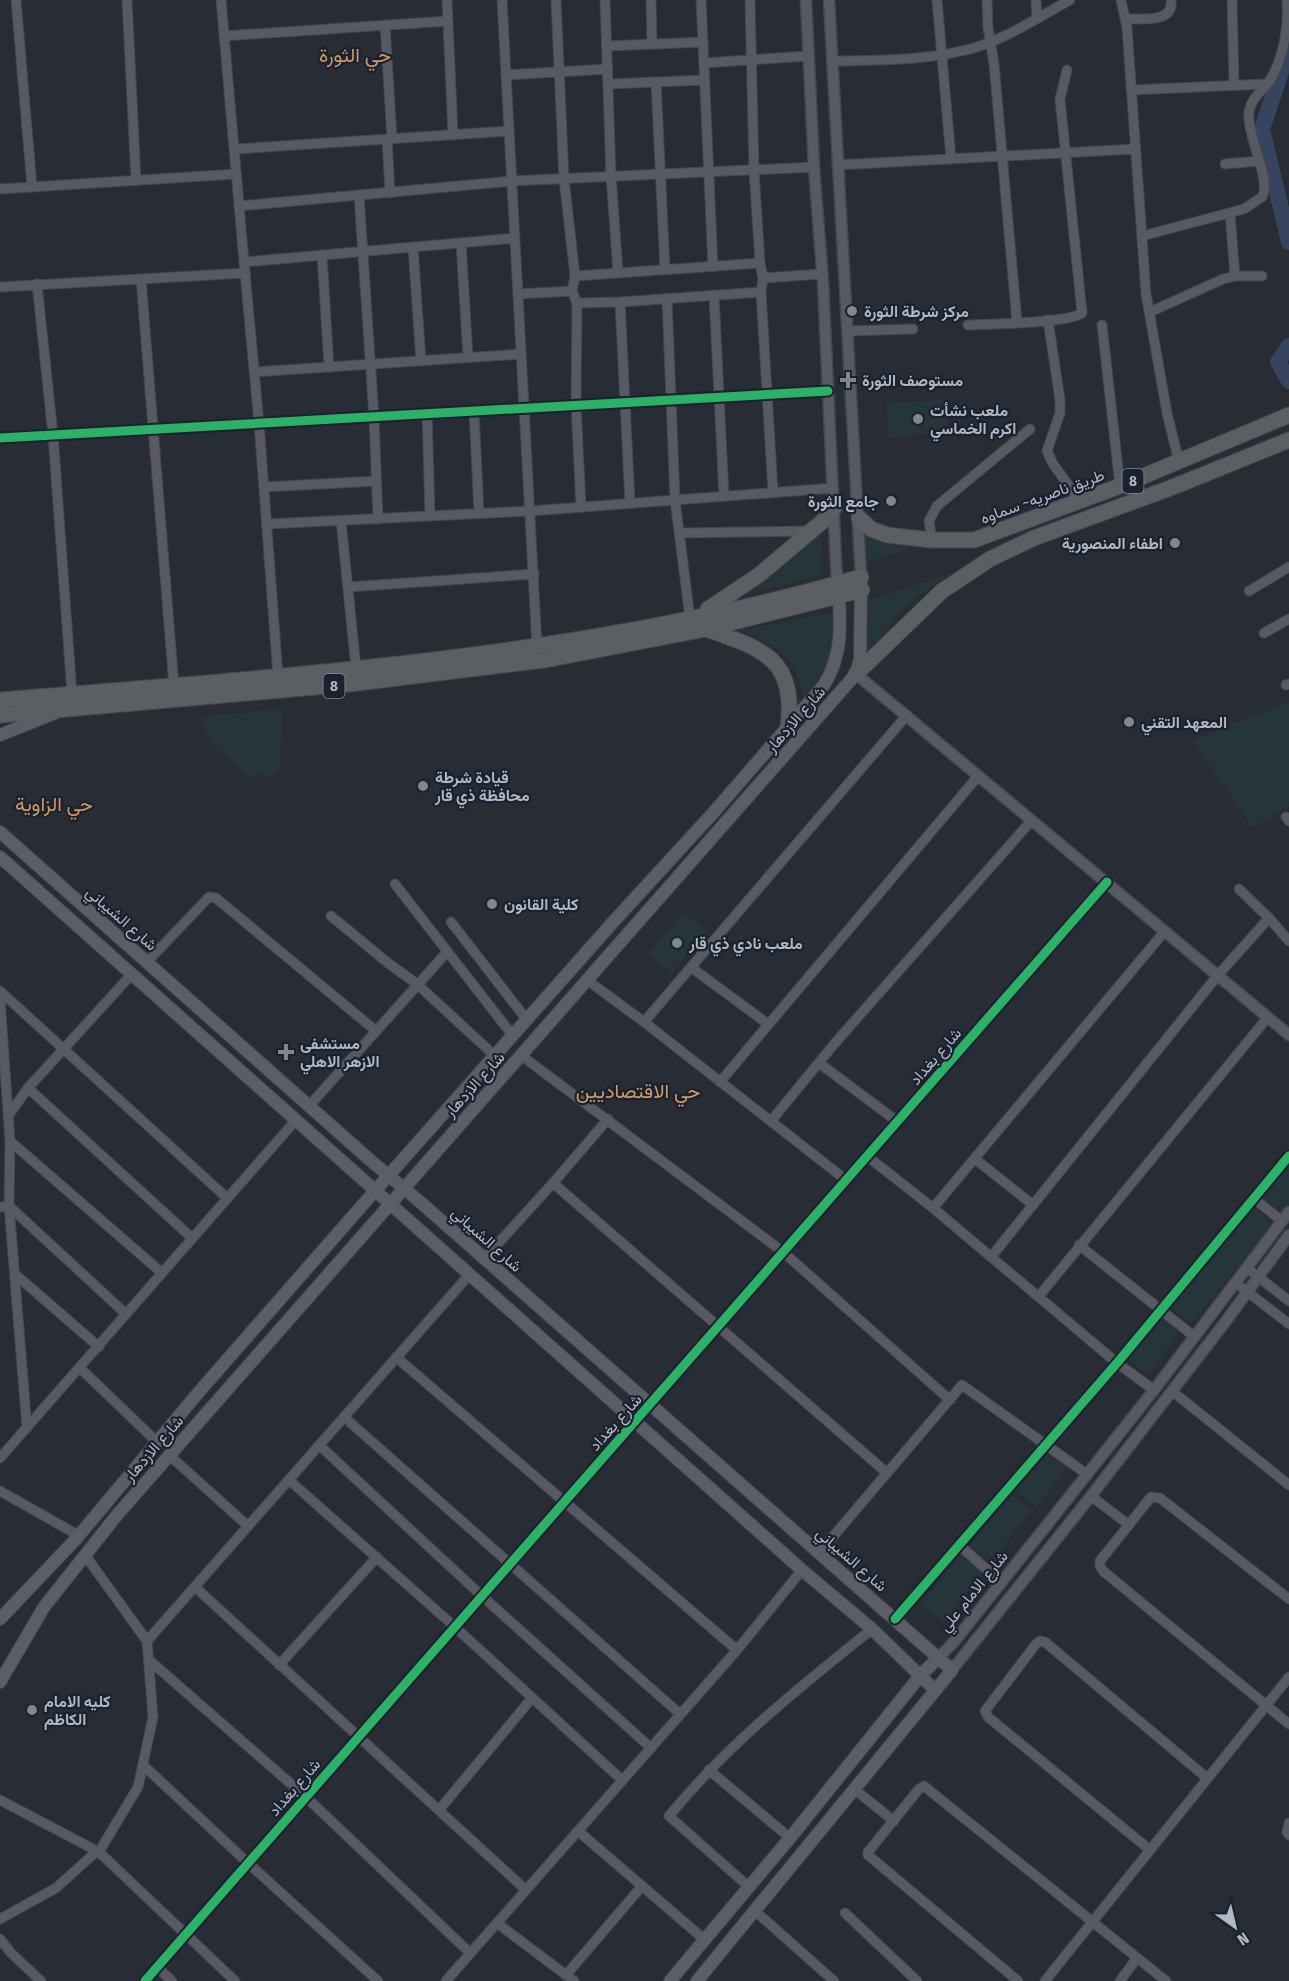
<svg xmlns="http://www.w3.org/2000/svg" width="1289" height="1981" font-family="'Fira Sans Condensed',Vazirmatn,sans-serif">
<rect width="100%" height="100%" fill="#282c34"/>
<!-- green -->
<g fill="#253539">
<polygon points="948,399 949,433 888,438 887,404"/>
<polygon points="820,532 822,575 740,596"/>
<polygon points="865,536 890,543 920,545 868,562"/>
<polygon points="952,573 917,597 903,610 865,654 869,600"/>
<path d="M 835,612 C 833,633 832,660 819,678 C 815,685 808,691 803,697 C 797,656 774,645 739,630 Z"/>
<polygon points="1289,702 1289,806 1253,828 1192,740"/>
<polygon points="283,709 280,767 269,778 262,772 253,778 214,747 198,717"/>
<polygon points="683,912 707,932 672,973 648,953"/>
<polygon points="1289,1165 1289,1204 1281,1213 1261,1199"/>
<polygon points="1252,1206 1274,1224 1191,1324 1170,1307"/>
<polygon points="1161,1318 1180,1332 1147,1375 1129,1360"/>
<polygon points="1049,1450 1070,1466 1036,1507 1016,1490"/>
<polygon points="1012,1495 1032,1511 989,1563 969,1546"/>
<polygon points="964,1551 985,1569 944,1622 921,1603"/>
</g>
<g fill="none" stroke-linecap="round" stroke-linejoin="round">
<!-- river -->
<g stroke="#37445e" stroke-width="16">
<polyline points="1289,48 1262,129 1289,242"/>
<polyline points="1289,346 1278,362 1289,381"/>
</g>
<!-- minor casing -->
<g stroke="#44474d" stroke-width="11">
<g id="minor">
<polyline points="16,0 32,187"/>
<polyline points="127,0 136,180"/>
<polyline points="447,0 453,135"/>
<polyline points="502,0 537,647"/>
<polyline points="556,0 564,179 575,276 572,291 577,303 576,405 581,507"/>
<polyline points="605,0 611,176 618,272"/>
<polyline points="651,0 652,44"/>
<polyline points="701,0 713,267"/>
<polyline points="750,0 754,170 760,263 763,278 761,292 773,492"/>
<polyline points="937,0 951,159"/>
<polyline points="987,0 988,28 994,64 1017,322"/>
<polyline points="1036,0 1037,18"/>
<polyline points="1121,0 1127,28 1146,294 1167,413 1179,462"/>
<polyline points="1232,0 1234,84"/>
<path d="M 1126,19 C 1142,18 1174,24 1171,0"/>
<polyline points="385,25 392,139"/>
<polyline points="224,36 448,21"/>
<polyline points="607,46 703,42"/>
<path d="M 831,61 C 876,60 922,61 966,50 C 1003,41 1037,18 1070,0"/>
<polyline points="704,63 808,56"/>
<polyline points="506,75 608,69"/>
<polyline points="656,82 665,269"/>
<polyline points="608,84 705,80"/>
<polyline points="1131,90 1266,84"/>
<polyline points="387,139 390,193"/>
<polyline points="236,149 509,131"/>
<polyline points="1225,164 1259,161"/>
<polyline points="837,165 1135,149"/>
<polyline points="0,189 236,174"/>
<polyline points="359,196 374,417 378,519"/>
<polyline points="239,206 512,181 814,167"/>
<polyline points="1230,214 1235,276"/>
<path d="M 1142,236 L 1244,209 L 1262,197 C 1272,180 1246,135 1249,111 C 1252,96 1265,89 1272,77 C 1284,54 1289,25 1287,0"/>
<polyline points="461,243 468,357"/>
<polyline points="413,247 421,361"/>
<polyline points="322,255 329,367"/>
<polyline points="244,262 515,238"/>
<polyline points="245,273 259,423 278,676"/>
<polyline points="575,276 760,263"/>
<polyline points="763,278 821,274"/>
<polyline points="141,279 174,686"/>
<polyline points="37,284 53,435 72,694"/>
<polyline points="0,287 245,273 221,0"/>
<polyline points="518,294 572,291"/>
<polyline points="714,295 724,496"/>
<polyline points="667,299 675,500 690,618"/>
<polyline points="620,302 630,503"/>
<polyline points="577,303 620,302 761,292"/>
<polyline points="1150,312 1223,279 1235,276 1262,276"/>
<polyline points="1048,320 1060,400 1060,413 1047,451 1053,464 1080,501"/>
<path d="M 968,325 C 988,324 1070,323 1082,313 L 1060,99 L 1067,70"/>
<polyline points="1102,325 1120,486"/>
<polyline points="848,331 913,329"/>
<polyline points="254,372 521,354"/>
<polyline points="474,411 479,513"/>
<polyline points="427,413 430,516"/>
<polyline points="0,438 828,391"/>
<polyline points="264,487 377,481"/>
<polyline points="341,521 356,668"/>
<polyline points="267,524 530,511 833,488"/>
<polyline points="679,533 809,531"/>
<polyline points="932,540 929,521 937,506 1030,429"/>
<polyline points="348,587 534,574"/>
<polyline points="1249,591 1289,567"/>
<polyline points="1264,633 1289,619"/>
<polyline points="1286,685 1289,684"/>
<polyline points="1286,817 1289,821"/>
<polyline points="395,884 513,1036"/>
<polyline points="1239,889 1269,918 1289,941"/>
<polyline points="331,916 388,963 417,984 495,1056"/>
<polyline points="451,922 527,1020"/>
<polyline points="147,962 209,897 216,898 376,1031"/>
<polyline points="692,968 768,1024"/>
<polyline points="587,980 644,1022 846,1180"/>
<polyline points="0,991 227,1198"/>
<polyline points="0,999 10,1141 9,1206 27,1428"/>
<polyline points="644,1022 907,715"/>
<polyline points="522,1056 783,1252 950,1400"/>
<polyline points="819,1063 898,1122"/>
<polyline points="720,1082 979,775"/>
<polyline points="28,1088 192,1238"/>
<polyline points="309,1106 447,952"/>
<polyline points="8,1116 28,1088 131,975"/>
<polyline points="771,1121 835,1043 1032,820"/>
<polyline points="10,1141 162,1273"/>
<polyline points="867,1156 933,1208 1117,1363 1154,1390"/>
<polyline points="975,1159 1033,1205"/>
<polyline points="553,1183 887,1473"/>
<polyline points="1253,1198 1282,1221"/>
<polyline points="0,1207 9,1206 126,1314"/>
<polyline points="933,1208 1165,931"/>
<polyline points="1079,1245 1195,1337"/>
<polyline points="991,1257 1218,975 1269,918"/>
<polyline points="484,1259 553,1183 608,1119"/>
<polyline points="1247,1268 1289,1301"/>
<polyline points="16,1275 99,1347"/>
<polyline points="1236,1283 1289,1324"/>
<polyline points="1039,1296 1268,1017"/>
<polyline points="396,1357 737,1650"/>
<polyline points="80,1368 157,1442"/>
<polyline points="1172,1391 1289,1485"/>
<polyline points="344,1417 680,1714"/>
<polyline points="319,1445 482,1596 651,1748"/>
<polyline points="169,1455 248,1526"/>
<polyline points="0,1458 296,1120"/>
<polyline points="289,1480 455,1627 622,1780"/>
<polyline points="0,1491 78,1535"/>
<polyline points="1091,1496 1129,1525"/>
<polyline points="959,1545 1001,1582"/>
<polyline points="819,1553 962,1385 1088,1475"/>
<polyline points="85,1555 147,1641 153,1717 138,1787 99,1852"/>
<polyline points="195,1587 526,1890"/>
<polyline points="1289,1599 1160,1498 1151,1497 1100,1561 1100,1566 1103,1571 1289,1724"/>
<polyline points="895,1619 1117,1363 1289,1156"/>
<polyline points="147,1641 469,1275"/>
<polyline points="149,1660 306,1797 470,1953"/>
<polyline points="279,1665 377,1557"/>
<polyline points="143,1765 248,1863 378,1981"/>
<polyline points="709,1770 790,1838"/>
<polyline points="854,1789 894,1821"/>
<polyline points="0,1800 99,1852 235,1981"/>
<polyline points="439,1810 532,1698"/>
<polyline points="1289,1823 1287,1832 1289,1835"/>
<polyline points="578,1831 705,1940"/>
<polyline points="1150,1850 988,1717 985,1711 1036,1644 1040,1641 1045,1642 1207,1778"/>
<path d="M 749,1887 L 669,1816 C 729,1743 799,1688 872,1629"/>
<polyline points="754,1910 834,1981"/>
<polyline points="845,1913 917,1981"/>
<polyline points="0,1919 56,1888 97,1851"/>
<polyline points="497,1923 574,1981"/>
<polyline points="0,1939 11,1953 41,1981"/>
<polyline points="157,1967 172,1981"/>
<polyline points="566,1975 642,1886"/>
<polyline points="145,1981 1107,882"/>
<polyline points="446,1981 737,1650 802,1570"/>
<polyline points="1018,1981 868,1855 868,1852 919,1789 924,1786 1166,1981"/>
<polyline points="1045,1981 1289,1677"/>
<polyline points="1120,1981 1137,1958"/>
</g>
</g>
<!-- tertiary casing -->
<g stroke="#44474d" stroke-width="13">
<g id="tertiary">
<polyline points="806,0 814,167 823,282 837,584"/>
<polyline points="829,0 861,577"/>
<polyline points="856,674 1289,1035"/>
<polyline points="939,1657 954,1642 1154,1390 1289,1212"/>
<polyline points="952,1670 1091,1496 1226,1321 1289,1235"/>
</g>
</g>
<!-- secondary casing -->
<g stroke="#44474d" stroke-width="14">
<g id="secondary">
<polyline points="0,735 55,713"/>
<polyline points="0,832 370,1160 419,1201 952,1670 697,1981"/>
<polyline points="0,857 802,1570 872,1629 935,1690"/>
<path d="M 0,1619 L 76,1539 L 198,1393 L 366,1201 L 614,921 L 713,813 L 824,685 C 843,655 841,622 838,588"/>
<polyline points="0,1682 44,1607 117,1515 856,674 860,659 861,584"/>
<polyline points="670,1981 790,1838 920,1676 939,1657"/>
</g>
</g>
<!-- trunk casing -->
<g stroke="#44474f" stroke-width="17">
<g id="trunk">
<polyline points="859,518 871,529 887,535 932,540 974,540 1120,486 1289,415"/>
<polyline points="708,609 759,575 823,521 834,508"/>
<path d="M 706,629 C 763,649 796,658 788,728"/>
<polyline points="856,674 942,591 990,559 1034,538 1173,487 1289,440"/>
<path d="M 0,700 C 289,676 581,658 861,577"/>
<polyline points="0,715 349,684 545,660 706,629 862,590"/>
</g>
</g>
<!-- minor -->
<use href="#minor" stroke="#575a62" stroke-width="9"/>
<!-- tertiary -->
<use href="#tertiary" stroke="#575a62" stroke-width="10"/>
<!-- secondary -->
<use href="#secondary" stroke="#5c5e66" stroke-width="12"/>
<!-- trunk -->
<use href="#trunk" stroke="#5b5e63" stroke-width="15"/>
<!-- cycleway casing -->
<g stroke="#1b212e" stroke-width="13">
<g id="cycleway">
<polyline points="0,438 828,391"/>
<polyline points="895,1619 1117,1363 1289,1156"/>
<polyline points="145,1981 1107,882"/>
</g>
</g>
<!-- cycleway -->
<use href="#cycleway" stroke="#2db169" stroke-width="9"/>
</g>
<!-- markers -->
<g fill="#818692" stroke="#1b212e" stroke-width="2">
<circle cx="852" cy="311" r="6"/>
<path d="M845 371h6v6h6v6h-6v6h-6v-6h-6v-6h6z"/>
<circle cx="918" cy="419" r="6"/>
<circle cx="891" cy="501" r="6"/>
<circle cx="1175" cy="543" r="6"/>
<circle cx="1129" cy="722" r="6"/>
<circle cx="423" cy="786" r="6"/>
<circle cx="492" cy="904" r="6"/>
<circle cx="677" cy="943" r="6"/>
<path d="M283 1043h6v6h6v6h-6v6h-6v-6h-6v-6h6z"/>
<circle cx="32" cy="1710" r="6"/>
</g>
<g text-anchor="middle" stroke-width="4.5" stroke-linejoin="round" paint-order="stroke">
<!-- shield labels -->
<g fill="#1b212e" stroke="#848a98" stroke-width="1.5">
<rect x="1122.5" y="469" width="21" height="24" rx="4.5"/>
<rect x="323.5" y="674" width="21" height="24" rx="4.5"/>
</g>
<g font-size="15" font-weight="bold" fill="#b1b7c5">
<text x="1133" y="486">8</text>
<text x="334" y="691">8</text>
</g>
<!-- poi labels -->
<g font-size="16" font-weight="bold" fill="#b1b7c5" stroke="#1b212e" text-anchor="start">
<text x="864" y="317">مركز شرطة الثورة</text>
<text x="862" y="386">مستوصف الثورة</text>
<text x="930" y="416">ملعب نشأت<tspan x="930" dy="18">اكرم الخماسي</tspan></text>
<text x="879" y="507" text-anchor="end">جامع الثورة</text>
<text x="1163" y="549" text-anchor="end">اطفاء المنصورية</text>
<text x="1141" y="728">المعهد التقني</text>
<text x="435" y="783">قيادة شرطة<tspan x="435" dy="18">محافظة ذي قار</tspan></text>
<text x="504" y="910">كلية القانون</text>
<text x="689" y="949">ملعب نادي ذي قار</text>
<text x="300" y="1049">مستشفى<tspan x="300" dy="18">الازهر الاهلي</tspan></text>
<text x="44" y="1707">كليه الامام<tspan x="44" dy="18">الكاظم</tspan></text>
</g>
<!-- street labels -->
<g font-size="16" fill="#b1b7c5" stroke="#1b212e">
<text transform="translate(1042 496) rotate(-20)" y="6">طريق ناصريه~ سماوه</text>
<text transform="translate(795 719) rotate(-49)" y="6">شارع الازدهار</text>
<text transform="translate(122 918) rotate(41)" y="6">شارع الشيباني</text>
<text transform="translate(935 1056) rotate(-49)" y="6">شارع بغداد</text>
<text transform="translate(474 1084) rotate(-48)" y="6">شارع الازدهار</text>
<text transform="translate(487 1239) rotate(42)" y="6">شارع الشيباني</text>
<text transform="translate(615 1422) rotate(-48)" y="6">شارع بغداد</text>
<text transform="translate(153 1448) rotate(-49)" y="6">شارع الازدهار</text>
<text transform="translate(852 1559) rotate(41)" y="6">شارع الشيباني</text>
<text transform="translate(973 1591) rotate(-51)" y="6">شارع الامام علي</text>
<text transform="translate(294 1787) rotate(-49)" y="6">شارع بغداد</text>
</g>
<!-- quarter labels -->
<g font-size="20" fill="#cf9b63" stroke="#1b212e">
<text x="355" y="62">حي الثورة</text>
<text x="54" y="811">حي الزاوية</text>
<text x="638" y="1098">حي الاقتصاديين</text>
</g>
</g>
<!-- north arrow -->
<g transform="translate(1235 1927) rotate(146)" stroke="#1b212e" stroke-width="4.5" paint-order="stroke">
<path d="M0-4.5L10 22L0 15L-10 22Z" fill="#b1b7c5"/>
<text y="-9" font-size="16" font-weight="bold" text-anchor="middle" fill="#b1b7c5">N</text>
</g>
</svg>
